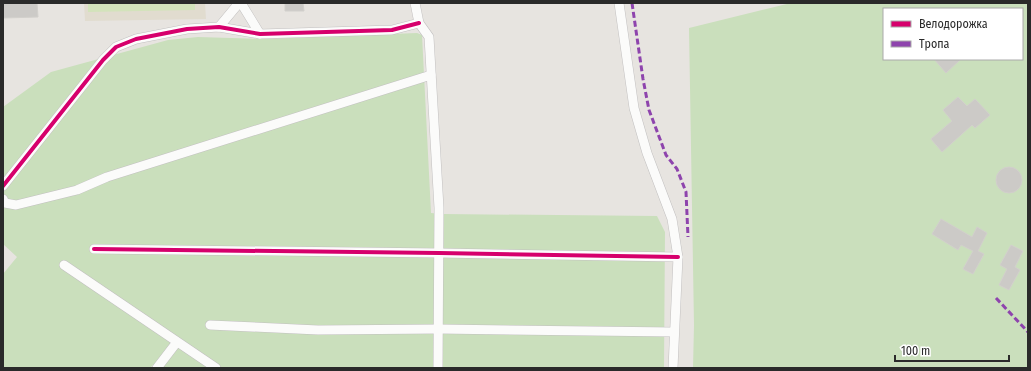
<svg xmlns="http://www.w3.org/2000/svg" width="1031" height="371" font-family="'Fira Sans Condensed',sans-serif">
<rect width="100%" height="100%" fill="#e7e4e0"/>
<!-- education -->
<polygon fill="#e1dccf" points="84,3 205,3 206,19 85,21"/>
<!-- green -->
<g fill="#cadfbc" fill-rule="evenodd">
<path d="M 791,3 L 1028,3 L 1028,368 L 693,368 L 694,325 L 689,28 ZM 884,9 L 1022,9 L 1022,59 L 884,59 Z"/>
<polygon points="417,33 422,35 431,213 443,214 657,216 665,232 664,368 158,368 153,365 150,368 3,368 3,274 17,257 3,244 3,107 51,72 168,40 198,37 265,39"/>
</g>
<!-- pitch -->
<polygon fill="#d3e3bb" points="88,3 195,3 195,10 88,12"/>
<!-- building -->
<g fill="#cccac7" stroke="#d2d0cc">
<polygon points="3,3 37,3 38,17 3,18"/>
<polygon points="285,3 303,3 304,11 285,11"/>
<polygon points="934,59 961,59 946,73"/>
<polygon points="958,97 967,106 975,99 990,115 975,128 972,125 942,152 931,139 952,121 943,110"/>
<circle cx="1009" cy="180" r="13"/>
<polygon points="941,219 972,237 977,227 987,233 978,251 984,254 973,274 963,269 973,251 961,245 958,250 932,234"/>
<polygon points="1011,245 1023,251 1015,267 1020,270 1009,290 999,285 1007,269 1000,265"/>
</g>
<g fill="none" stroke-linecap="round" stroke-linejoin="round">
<!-- minor casing -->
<g stroke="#c2c0c0" stroke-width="10">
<g id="minor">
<polyline points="241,3 260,34"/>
<polyline points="415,3 419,23 429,37 439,208 438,368"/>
<polyline points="619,3 634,108 647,153 672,219 678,257 673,368"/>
<polyline points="219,27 239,3"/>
<polyline points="3,186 103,60 116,47 136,39 187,29 219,27 260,34 392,30 419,23"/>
<polyline points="3,199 5,203 16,205 77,190 107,177 431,75"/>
<polyline points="94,249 439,253 678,257"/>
<polyline points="64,265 216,368"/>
<polyline points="210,325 318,330 439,329 674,332"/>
<polyline points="157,368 177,342"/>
</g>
</g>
<!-- minor -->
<use href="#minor" stroke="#fbfbfa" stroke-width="9"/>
<!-- quiet -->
<g stroke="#8e44ad" stroke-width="3" stroke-dasharray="6 3" stroke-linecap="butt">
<polyline points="632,3 643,79 649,110 666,155 677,169 686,192 688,237"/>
<polyline points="996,298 1028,332"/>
</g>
<!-- cycleway casing -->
<g stroke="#fff" stroke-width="6">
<g id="cycleway">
<polyline points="3,186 103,60 116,47 136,39 187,29 219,27 260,34 392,30 419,23"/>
<polyline points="94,249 439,253 678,257"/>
</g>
</g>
<!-- cycleway -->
<use href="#cycleway" stroke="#d6006c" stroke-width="4"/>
</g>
<!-- border -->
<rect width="1031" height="371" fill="none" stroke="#2a2a2a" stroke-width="8"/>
<!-- legend -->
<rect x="883" y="8" width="140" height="52" fill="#ffffff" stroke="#aaaaaa"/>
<rect x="891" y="21" width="20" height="6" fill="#d6006c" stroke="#aaaaaa"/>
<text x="919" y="28" font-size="12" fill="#2a2a2a">Велодорожка</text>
<rect x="891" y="41" width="20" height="6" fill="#8e44ad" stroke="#aaaaaa"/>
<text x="919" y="48" font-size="12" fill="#2a2a2a">Тропа</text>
<!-- scale -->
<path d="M895 355v6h114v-6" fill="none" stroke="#2a2a2a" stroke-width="2"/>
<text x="901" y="355" font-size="12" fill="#2a2a2a" stroke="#ffffff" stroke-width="3" paint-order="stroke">100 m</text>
</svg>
